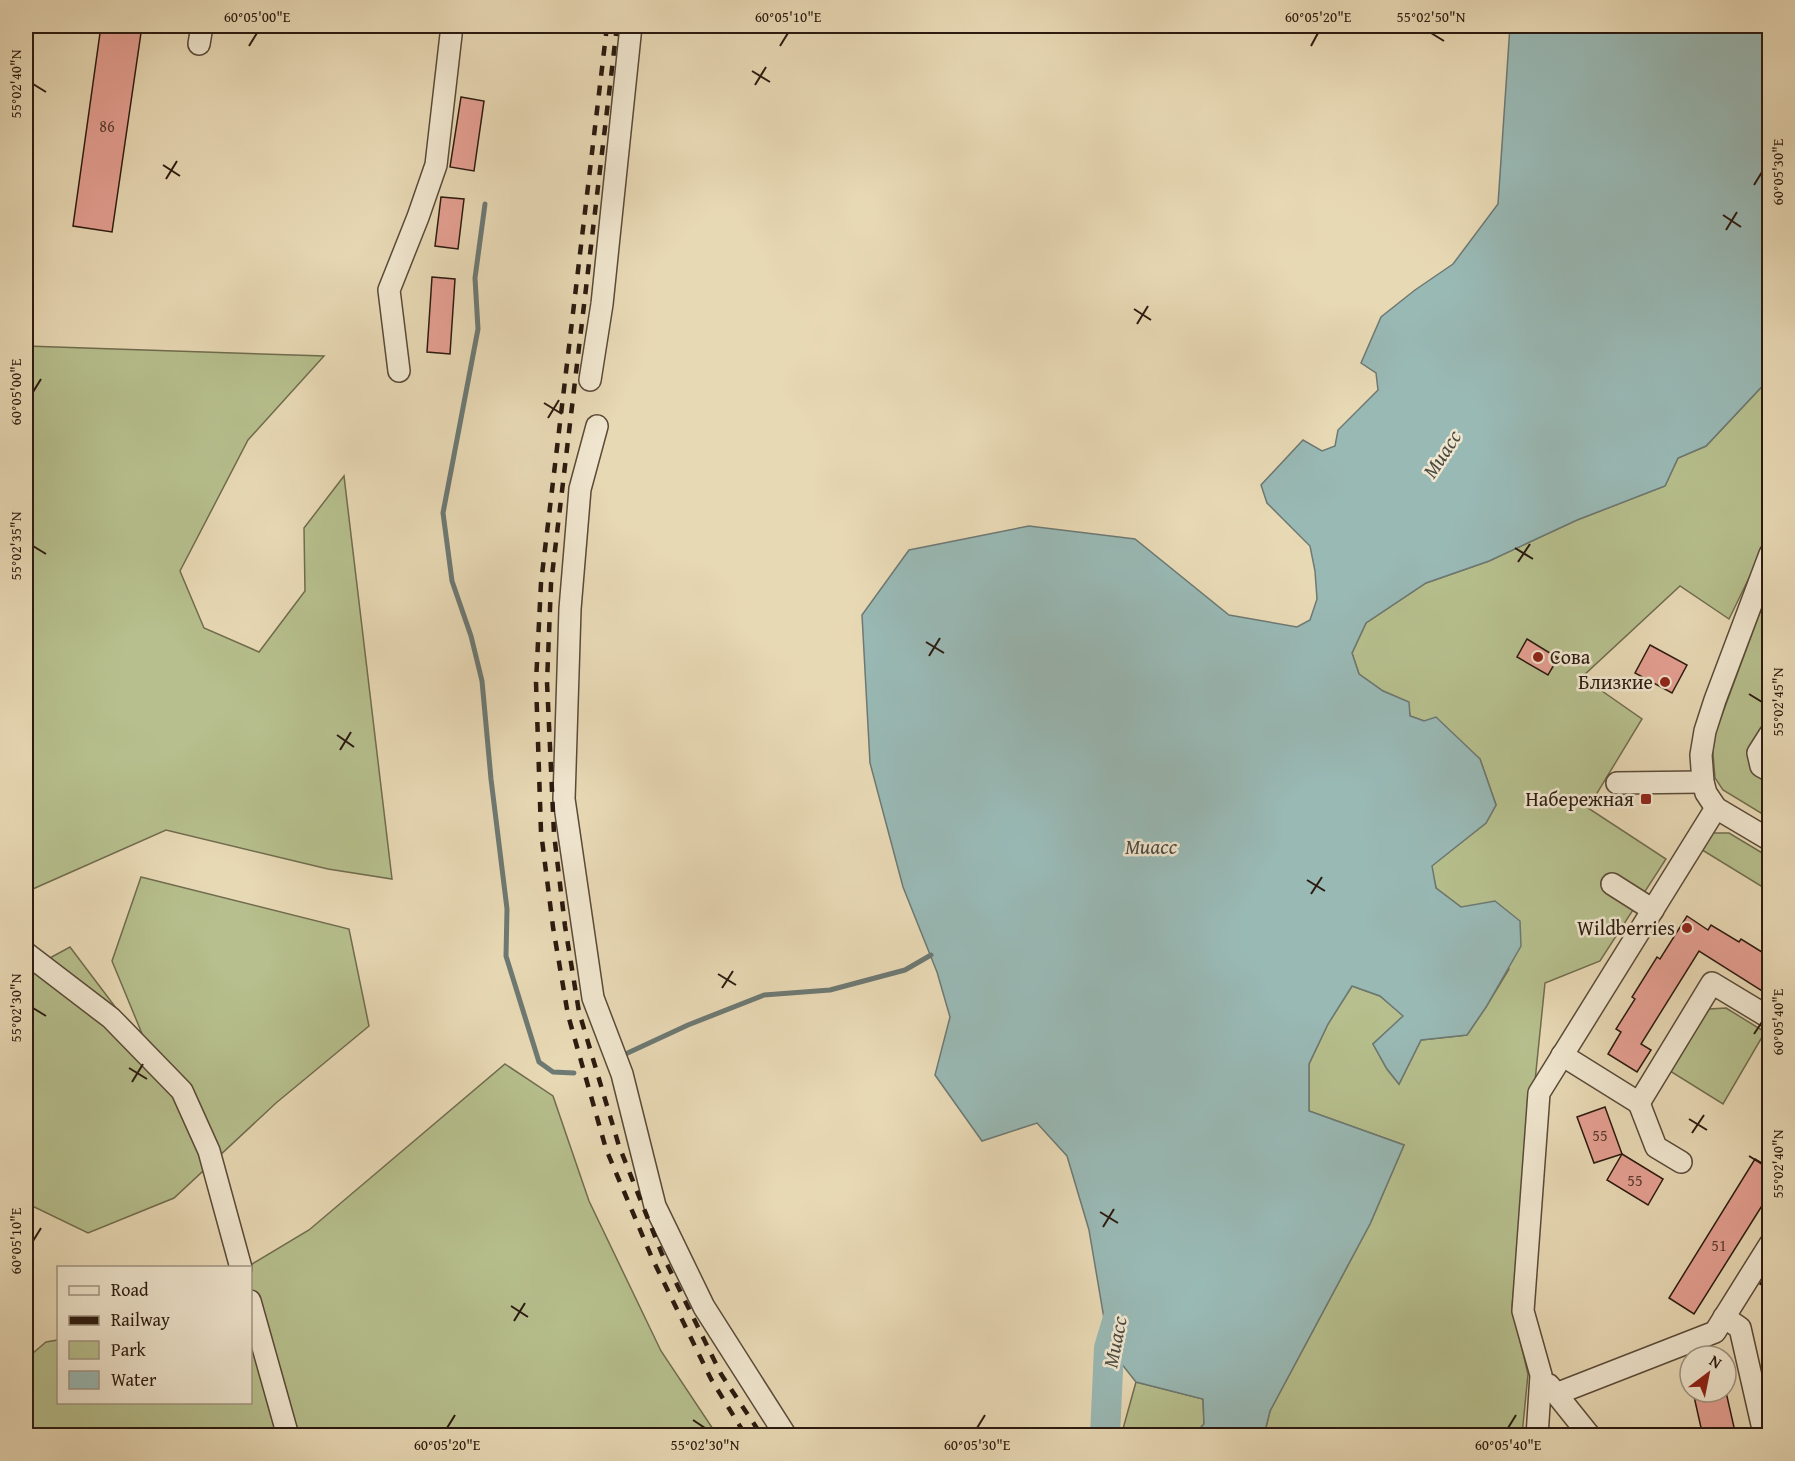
<svg xmlns="http://www.w3.org/2000/svg" width="1795" height="1461" font-family="'Gentium Book Plus',serif">
<rect width="100%" height="100%" fill="#e8d9b5"/>
<filter id="stains"><feTurbulence type="fractalNoise" baseFrequency=".00333" numOctaves="4"/><feColorMatrix values="0 0 0 0 .2 0 0 0 0 .09 0 0 0 0 .02 0 0 0 .5 -.17"/></filter>
<radialGradient id="worn" r=".72"><stop offset=".6" stop-color="#630" stop-opacity="0"/><stop offset="1" stop-color="#630" stop-opacity=".3"/></radialGradient>
<!-- green -->
<g fill="#b6bf8d" stroke="#706c4e" stroke-width="1.5">
<polygon points="26,346 324,356 248,440 180,571 204,628 259,652 305,591 304,528 344,476 392,879 328,869 166,830 26,892"/>
<polygon points="1769,379 1769,537 1729,619 1680,586 1582,677 1642,719 1588,808 1666,859 1600,961 1545,983 1512,1307 1528,1374 1522,1435 1264,1436 1270,1411 1370,1224 1404,1145 1309,1111 1309,1064 1328,1024 1352,986 1380,996 1404,1016 1373,1044 1387,1069 1399,1084 1421,1040 1467,1035 1486,1007 1509,969 1461,907 1436,888 1431,866 1486,823 1496,805 1480,759 1424,721 1410,716 1408,702 1383,691 1359,674 1352,653 1366,623 1426,583 1489,561 1577,520 1665,486 1678,458 1706,446"/>
<polygon points="1769,588 1769,652 1762,668 1769,673 1769,716 1752,748 1769,781 1769,818 1723,790 1715,778 1712,742"/>
<polygon points="1712,833 1729,833 1769,857 1769,891 1699,848"/>
<polygon points="141,877 349,929 369,1026 276,1103 174,1198 88,1233 26,1203 26,971 70,947 150,1053 112,961"/>
<polygon points="1726,1008 1765,1032 1723,1104 1670,1071 1709,1009"/>
<polygon points="505,1064 553,1096 589,1201 661,1351 717,1435 26,1436 26,1359 46,1342 58,1340 58,1402 250,1402 250,1268 247,1267 309,1230"/>
<polygon points="1136,1382 1203,1399 1204,1424 1194,1435 1121,1436"/>
</g>
<!-- water -->
<polygon fill="#99b9b5" stroke="#6d7973" stroke-width="1.5" points="1510,26 1769,26 1769,379 1706,446 1678,458 1665,486 1577,520 1489,561 1426,583 1366,623 1352,653 1359,674 1383,691 1409,702 1410,716 1424,721 1436,717 1480,759 1496,805 1486,823 1432,866 1436,888 1461,907 1495,901 1520,921 1521,946 1486,1007 1467,1035 1421,1040 1399,1084 1387,1069 1373,1044 1403,1016 1380,996 1352,986 1328,1024 1309,1064 1309,1111 1404,1145 1370,1224 1270,1411 1264,1435 1194,1435 1204,1424 1203,1399 1136,1382 1109,1348 1089,1230 1067,1156 1037,1123 982,1141 935,1075 950,1017 937,972 903,887 870,763 862,615 909,550 1029,526 1135,539 1229,615 1297,627 1310,620 1317,599 1315,571 1310,546 1267,503 1261,485 1303,440 1322,451 1335,446 1338,430 1378,390 1376,373 1361,363 1381,317 1415,290 1453,264 1498,204"/>
<g fill="none" stroke-linecap="round" stroke-linejoin="round">
<!-- stream -->
<g stroke="#6d7973" stroke-width="5">
<polyline points="485,204 475,278 478,329 443,513 452,581 471,636 482,681 491,779 507,909 506,956 539,1062 553,1072 574,1073"/>
<polyline points="619,1057 688,1025 764,995 830,990 905,970 931,955"/>
</g>
<!-- river -->
<polyline stroke="#99b9b5" stroke-width="30" points="1105,1436 1109,1348 1121,1308"/>
</g>
<!-- building -->
<g fill="#e59f92" stroke="#2b1a0f" stroke-width="1.5">
<polygon points="101,26 142,26 112,232 73,226"/>
<polygon points="461,97 484,101 474,171 450,167"/>
<polygon points="441,197 464,199 458,249 435,246"/>
<polygon points="432,277 455,279 450,354 427,352"/>
<polygon points="1527,639 1558,658 1548,675 1517,657"/>
<polygon points="1650,645 1687,665 1672,693 1635,673"/>
<polygon points="1687,916 1708,930 1711,925 1739,942 1741,939 1770,957 1770,996 1699,951 1641,1044 1651,1050 1637,1072 1608,1054 1621,1032 1616,1029 1635,999 1632,997 1657,957 1660,959"/>
<polygon points="1605,1107 1622,1154 1594,1163 1577,1117"/>
<polygon points="1622,1154 1663,1179 1648,1205 1607,1180"/>
<polygon points="1755,1159 1770,1168 1770,1193 1694,1314 1669,1298"/>
<polygon points="1770,1269 1770,1290 1760,1284"/>
<polygon points="1693,1392 1726,1392 1736,1436 1707,1436 1706,1431 1702,1432"/>
</g>
<g fill="none" stroke-linecap="round" stroke-linejoin="round">
<!-- minor casing -->
<g stroke="#5a4a38" stroke-width="24">
<g id="minor">
<polyline points="199,44 202,26"/>
<polyline points="399,371 389,290 418,217 436,165 452,26"/>
<polyline points="590,380 602,304 631,26"/>
<polyline points="597,426 580,489 570,609 564,799 593,998 622,1074 655,1206 704,1307 786,1436"/>
<polyline points="1770,554 1715,700 1705,731 1701,755 1703,782 1706,793 1716,808 1770,840"/>
<polyline points="1770,734 1758,753 1761,766 1770,771"/>
<polyline points="1617,783 1703,782"/>
<polyline points="1612,884 1653,910"/>
<polyline points="26,953 111,1018 182,1091 209,1151 241,1268"/>
<polyline points="1562,1055 1639,1103 1712,983 1770,1018"/>
<polyline points="1639,1103 1656,1147 1681,1162"/>
<polyline points="250,1301 288,1436"/>
<polyline points="1724,1317 1740,1328 1763,1429 1770,1433"/>
<polyline points="1549,1385 1590,1436"/>
<polyline points="1556,1394 1715,1332 1770,1244"/>
<polyline points="1537,1436 1541,1375 1523,1311 1539,1093 1716,808"/>
</g>
</g>
<!-- minor -->
<use href="#minor" stroke="#f0e6cf" stroke-width="21"/>
<!-- rail -->
<g stroke="#2b1a0f" stroke-width="4.5" stroke-dasharray="10 10" stroke-linecap="butt">
<polyline points="607,26 541,583 536,682 541,832 553,927 568,1015 606,1149 652,1258 711,1379 746,1436"/>
<polyline points="617,26 551,584 547,682 554,834 565,926 579,1012 619,1146 662,1254 721,1374 762,1436"/>
</g>
</g>
<!-- ticks -->
<path fill="none" stroke="#2b1a0f" stroke-width="2" d="M 1431,33 L 1444,41M 249,46 L 257,33M 780,46 L 788,33M 1311,46 L 1318,33M 752,71 L 770,82M 33,84 L 46,92M 755,85 L 766,67M 163,165 L 180,176M 166,179 L 177,161M 1754,185 L 1762,172M 1723,215 L 1741,227M 1726,230 L 1737,212M 1134,309 L 1151,320M 1137,324 L 1148,306M 33,392 L 41,379M 544,403 L 562,414M 548,418 L 559,400M 33,546 L 46,554M 1515,548 L 1533,559M 1518,562 L 1530,544M 926,642 L 944,653M 929,656 L 940,638M 1749,694 L 1762,702M 337,735 L 354,747M 340,750 L 351,732M 1307,880 L 1325,891M 1311,894 L 1322,877M 718,974 L 736,985M 722,988 L 733,971M 33,1008 L 46,1016M 1754,1034 L 1762,1022M 129,1068 L 147,1079M 132,1082 L 143,1064M 1689,1119 L 1707,1130M 1692,1133 L 1704,1115M 1749,1156 L 1762,1164M 1100,1212 L 1118,1223M 1103,1227 L 1114,1209M 33,1241 L 41,1228M 511,1306 L 528,1317M 514,1321 L 525,1303M 693,1420 L 705,1428M 447,1428 L 455,1415M 977,1428 L 985,1415M 1508,1428 L 1516,1415"/>
<!-- markers -->
<g fill="#8f2418" stroke="#f0e6cf" stroke-width="2">
<circle cx="1538" cy="657" r="6"/>
<circle cx="1665" cy="682" r="6"/>
<rect x="1640" y="793" width="12" height="12" rx="3"/>
<circle cx="1687" cy="928" r="6"/>
</g>
<g text-anchor="middle" stroke-width="5" stroke-linejoin="round" paint-order="stroke">
<!-- number labels -->
<g font-size="16" fill="#5a3b30">
<text x="107" y="132">86</text>
<text x="1600" y="1141">55</text>
<text x="1635" y="1186">55</text>
<text x="1719" y="1251">51</text>
</g>
<!-- poi labels -->
<g font-size="20" fill="#2b1a0f" stroke="#f0e6cf" text-anchor="end">
<text x="1550" y="664" text-anchor="start">Сова</text>
<text x="1653" y="689">Близкие</text>
<text x="1634" y="806">Набережная</text>
<text x="1675" y="935">Wildberries</text>
</g>
<!-- water labels -->
<g font-size="21" font-style="italic" fill="#4c4a41" stroke="#f0e6cf">
<text transform="translate(1442 454) rotate(-57)" y="7">Миасс</text>
<text x="1151" y="854">Миасс</text>
<text transform="translate(1115 1342) rotate(-79)" y="7">Миасс</text>
</g>
</g>
<!-- margin -->
<rect width="1795" height="1461" fill="none" stroke="#e8d9b5" stroke-width="66"/>
<!-- legend -->
<rect x="57" y="1266" width="195" height="138" fill="#f0e6cf" stroke="#a19482" stroke-width="1.5"/>
<rect x="69" y="1286" width="30" height="9" fill="#f0e6cf" stroke="#a19482" stroke-width="1.5"/>
<text x="111" y="1296" font-size="18" fill="#2b1a0f">Road</text>
<rect x="69" y="1316" width="30" height="9" fill="#2b1a0f" stroke="#a19482" stroke-width="1.5"/>
<text x="111" y="1326" font-size="18" fill="#2b1a0f">Railway</text>
<rect x="69" y="1341" width="30" height="18" fill="#b6bf8d" stroke="#a19482" stroke-width="1.5"/>
<text x="111" y="1356" font-size="18" fill="#2b1a0f">Park</text>
<rect x="69" y="1371" width="30" height="18" fill="#99b9b5" stroke="#a19482" stroke-width="1.5"/>
<text x="111" y="1386" font-size="18" fill="#2b1a0f">Water</text>
<!-- north arrow -->
<g transform="translate(1708 1374) rotate(32)"><circle r="28" fill="#f0e6cf" stroke="#a19482" stroke-width="1.5"/>
<path d="M0-4.5L10 22L0 15L-10 22Z" fill="#8f2418"/>
<text y="-9" font-size="16" font-weight="bold" text-anchor="middle" fill="#2b1a0f">N</text>
</g>
<rect x="33" y="33" width="1729" height="1395" fill="none" stroke="#2b1a0f" stroke-width="2"/>
<g font-size="15" text-anchor="middle" fill="#2b1a0f">
<text x="257" y="22">60°05'00"E</text>
<text x="788" y="22">60°05'10"E</text>
<text x="1318" y="22">60°05'20"E</text>
<text x="1431" y="22">55°02'50"N</text>
<text transform="translate(16 84) rotate(-90)" y="5">55°02'40"N</text>
<text transform="translate(1778 172) rotate(-90)" y="5">60°05'30"E</text>
<text transform="translate(16 392) rotate(-90)" y="5">60°05'00"E</text>
<text transform="translate(16 546) rotate(-90)" y="5">55°02'35"N</text>
<text transform="translate(1778 702) rotate(-90)" y="5">55°02'45"N</text>
<text transform="translate(16 1008) rotate(-90)" y="5">55°02'30"N</text>
<text transform="translate(1778 1022) rotate(-90)" y="5">60°05'40"E</text>
<text transform="translate(1778 1164) rotate(-90)" y="5">55°02'40"N</text>
<text transform="translate(16 1241) rotate(-90)" y="5">60°05'10"E</text>
<text x="447" y="1450">60°05'20"E</text>
<text x="705" y="1450">55°02'30"N</text>
<text x="977" y="1450">60°05'30"E</text>
<text x="1508" y="1450">60°05'40"E</text>
</g>
<rect width="100%" height="100%" filter="url(#stains)"/>
<rect width="100%" height="100%" fill="url(#worn)"/>
</svg>
